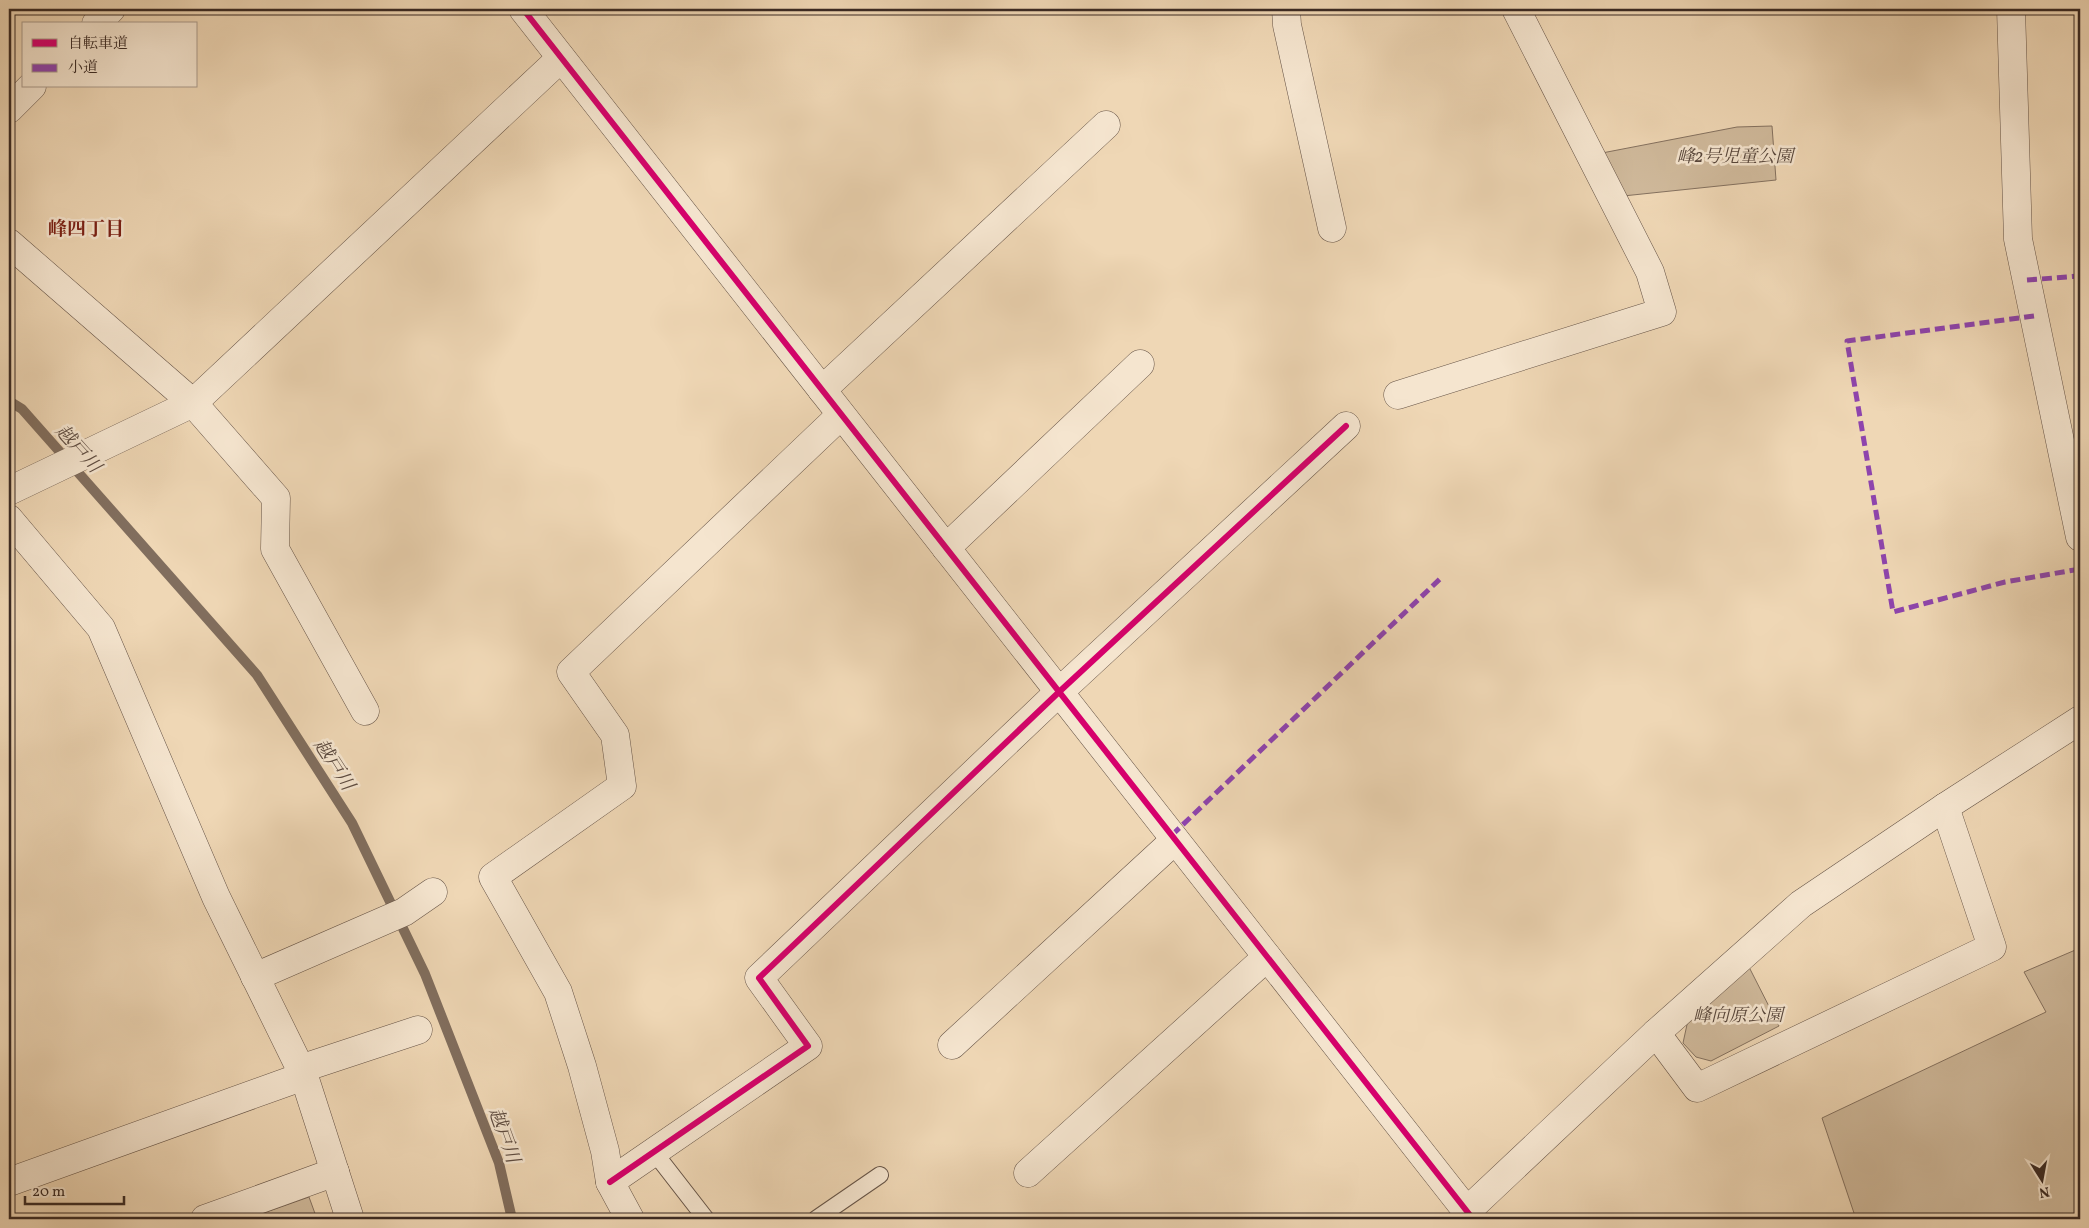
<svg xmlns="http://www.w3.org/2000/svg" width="2089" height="1228" font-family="Vollkorn,'Noto Serif JP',serif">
<rect width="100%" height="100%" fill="#efd7b5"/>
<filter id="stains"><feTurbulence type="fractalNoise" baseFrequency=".004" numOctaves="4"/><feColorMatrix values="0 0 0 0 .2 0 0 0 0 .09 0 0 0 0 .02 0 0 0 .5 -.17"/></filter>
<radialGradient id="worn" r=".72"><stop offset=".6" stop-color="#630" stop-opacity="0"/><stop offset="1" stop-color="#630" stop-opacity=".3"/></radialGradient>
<!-- green -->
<g fill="#d0ba9c" stroke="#857260">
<polygon points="1772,126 1776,180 1623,196 1602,153 1737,127"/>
<polygon points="2080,948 2080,1219 1856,1219 1822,1118 2046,1012 2024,972"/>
<polygon points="1749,967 1779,1026 1711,1061 1696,1057 1683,1043 1688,1020"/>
<polygon points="309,1197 317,1219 247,1219"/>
</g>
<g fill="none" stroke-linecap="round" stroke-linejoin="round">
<!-- stream -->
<polyline stroke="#816e5e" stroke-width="10" points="9,401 22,409 257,675 352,823 425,974 499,1163 512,1219"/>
<!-- lane casing -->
<g stroke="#675548" stroke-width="18">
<g id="lane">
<polyline points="654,1152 706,1219"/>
<polyline points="816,1219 880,1175"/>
</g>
</g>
<!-- street casing -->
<g stroke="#675548" stroke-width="29">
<g id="street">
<polyline points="523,9 1473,1219"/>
<polyline points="1286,9 1287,25 1332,228"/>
<polyline points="2011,9 2018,239 2080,537"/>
<polyline points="96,24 111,9"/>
<polyline points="9,109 32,86"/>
<polyline points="9,243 193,403 276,498 275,549 365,711"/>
<polyline points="822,390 1106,125"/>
<polyline points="1398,395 1662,312 1650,272 1516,9"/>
<polyline points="9,491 193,403 561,58"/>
<polyline points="9,519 101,628 216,897 304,1076 350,1219"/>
<polyline points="946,548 1140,364"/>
<polyline points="255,977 404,912 433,892"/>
<polyline points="1656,1033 1697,1088 1992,947 1945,807"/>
<polyline points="952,1045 1175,840"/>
<polyline points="300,1069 418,1030"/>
<polyline points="1028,1173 1267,957"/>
<polyline points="9,1182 304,1076"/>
<polyline points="610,1182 808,1046 759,978 1059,692 1346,426"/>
<polyline points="1467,1211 1656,1033 1801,904 1945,807 2080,720"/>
<polyline points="205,1219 335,1172"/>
<polyline points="630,1219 610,1182 605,1151 582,1066 558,992 493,877 622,786 615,735 571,672 841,415"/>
</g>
</g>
<!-- lane -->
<use href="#lane" stroke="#f5e5cf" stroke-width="16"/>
<!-- street -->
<use href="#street" stroke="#f5e5cf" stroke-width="28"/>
<!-- quiet -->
<g stroke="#8e44ad" stroke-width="5" stroke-dasharray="10 5" stroke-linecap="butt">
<polyline points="2027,280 2080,276"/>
<polyline points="2034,316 1847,341 1893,612 2005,582 2080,569"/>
<polyline points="1172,835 1442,577"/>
</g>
<!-- cycleway casing -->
<g stroke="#f5e5cf" stroke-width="9">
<g id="cycleway">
<polyline points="523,9 1473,1219"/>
<polyline points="610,1182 808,1046 759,978 1059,692 1346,426"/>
</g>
</g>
<!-- cycleway -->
<use href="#cycleway" stroke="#d6006c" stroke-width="6"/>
</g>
<g text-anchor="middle" stroke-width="5" stroke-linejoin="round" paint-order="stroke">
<!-- park labels -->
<g font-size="18" font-style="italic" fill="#58473c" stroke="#f5e5cf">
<text x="1735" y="162">峰2号児童公園</text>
<text x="1738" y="1021">峰向原公園</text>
</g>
<!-- neighbourhood labels -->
<g font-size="19" font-weight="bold" fill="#7a1f14" stroke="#f5e5cf">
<text x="86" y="235">峰四丁目</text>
</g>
<!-- water labels -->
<g font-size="19" font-style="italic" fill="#5e4c41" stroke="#f5e5cf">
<text transform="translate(79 448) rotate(48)" y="7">越戸川</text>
<text transform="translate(335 764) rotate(57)" y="7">越戸川</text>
<text transform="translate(505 1135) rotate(70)" y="7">越戸川</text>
</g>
</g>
<!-- margin -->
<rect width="2089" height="1228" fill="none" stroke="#efd7b5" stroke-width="30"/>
<rect x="10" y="10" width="2069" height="1208" fill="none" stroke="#3a2a24" stroke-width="2.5"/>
<rect x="15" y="15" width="2059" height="1198" fill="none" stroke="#3a2a24"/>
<!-- legend -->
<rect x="22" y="22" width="175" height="65" fill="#f5e5cf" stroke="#aa9a8b"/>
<rect x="32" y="39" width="25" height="8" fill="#d6006c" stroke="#aa9a8b"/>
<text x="68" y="48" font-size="15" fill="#3a2a24">自転車道</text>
<rect x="32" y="64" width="25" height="8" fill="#8e44ad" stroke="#aa9a8b"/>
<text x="68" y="72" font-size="15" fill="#3a2a24">小道</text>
<!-- north arrow -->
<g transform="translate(2042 1180) rotate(169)" stroke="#f5e5cf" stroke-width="4" paint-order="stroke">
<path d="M0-4L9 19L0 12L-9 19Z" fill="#3a2a24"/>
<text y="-8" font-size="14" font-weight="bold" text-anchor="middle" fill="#3a2a24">N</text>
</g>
<!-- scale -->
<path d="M25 1196v8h99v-8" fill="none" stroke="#3a2a24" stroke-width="2.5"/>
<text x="32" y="1196" font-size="15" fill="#3a2a24" stroke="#f5e5cf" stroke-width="4" paint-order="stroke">20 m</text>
<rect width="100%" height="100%" filter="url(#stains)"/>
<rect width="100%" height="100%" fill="url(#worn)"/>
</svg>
